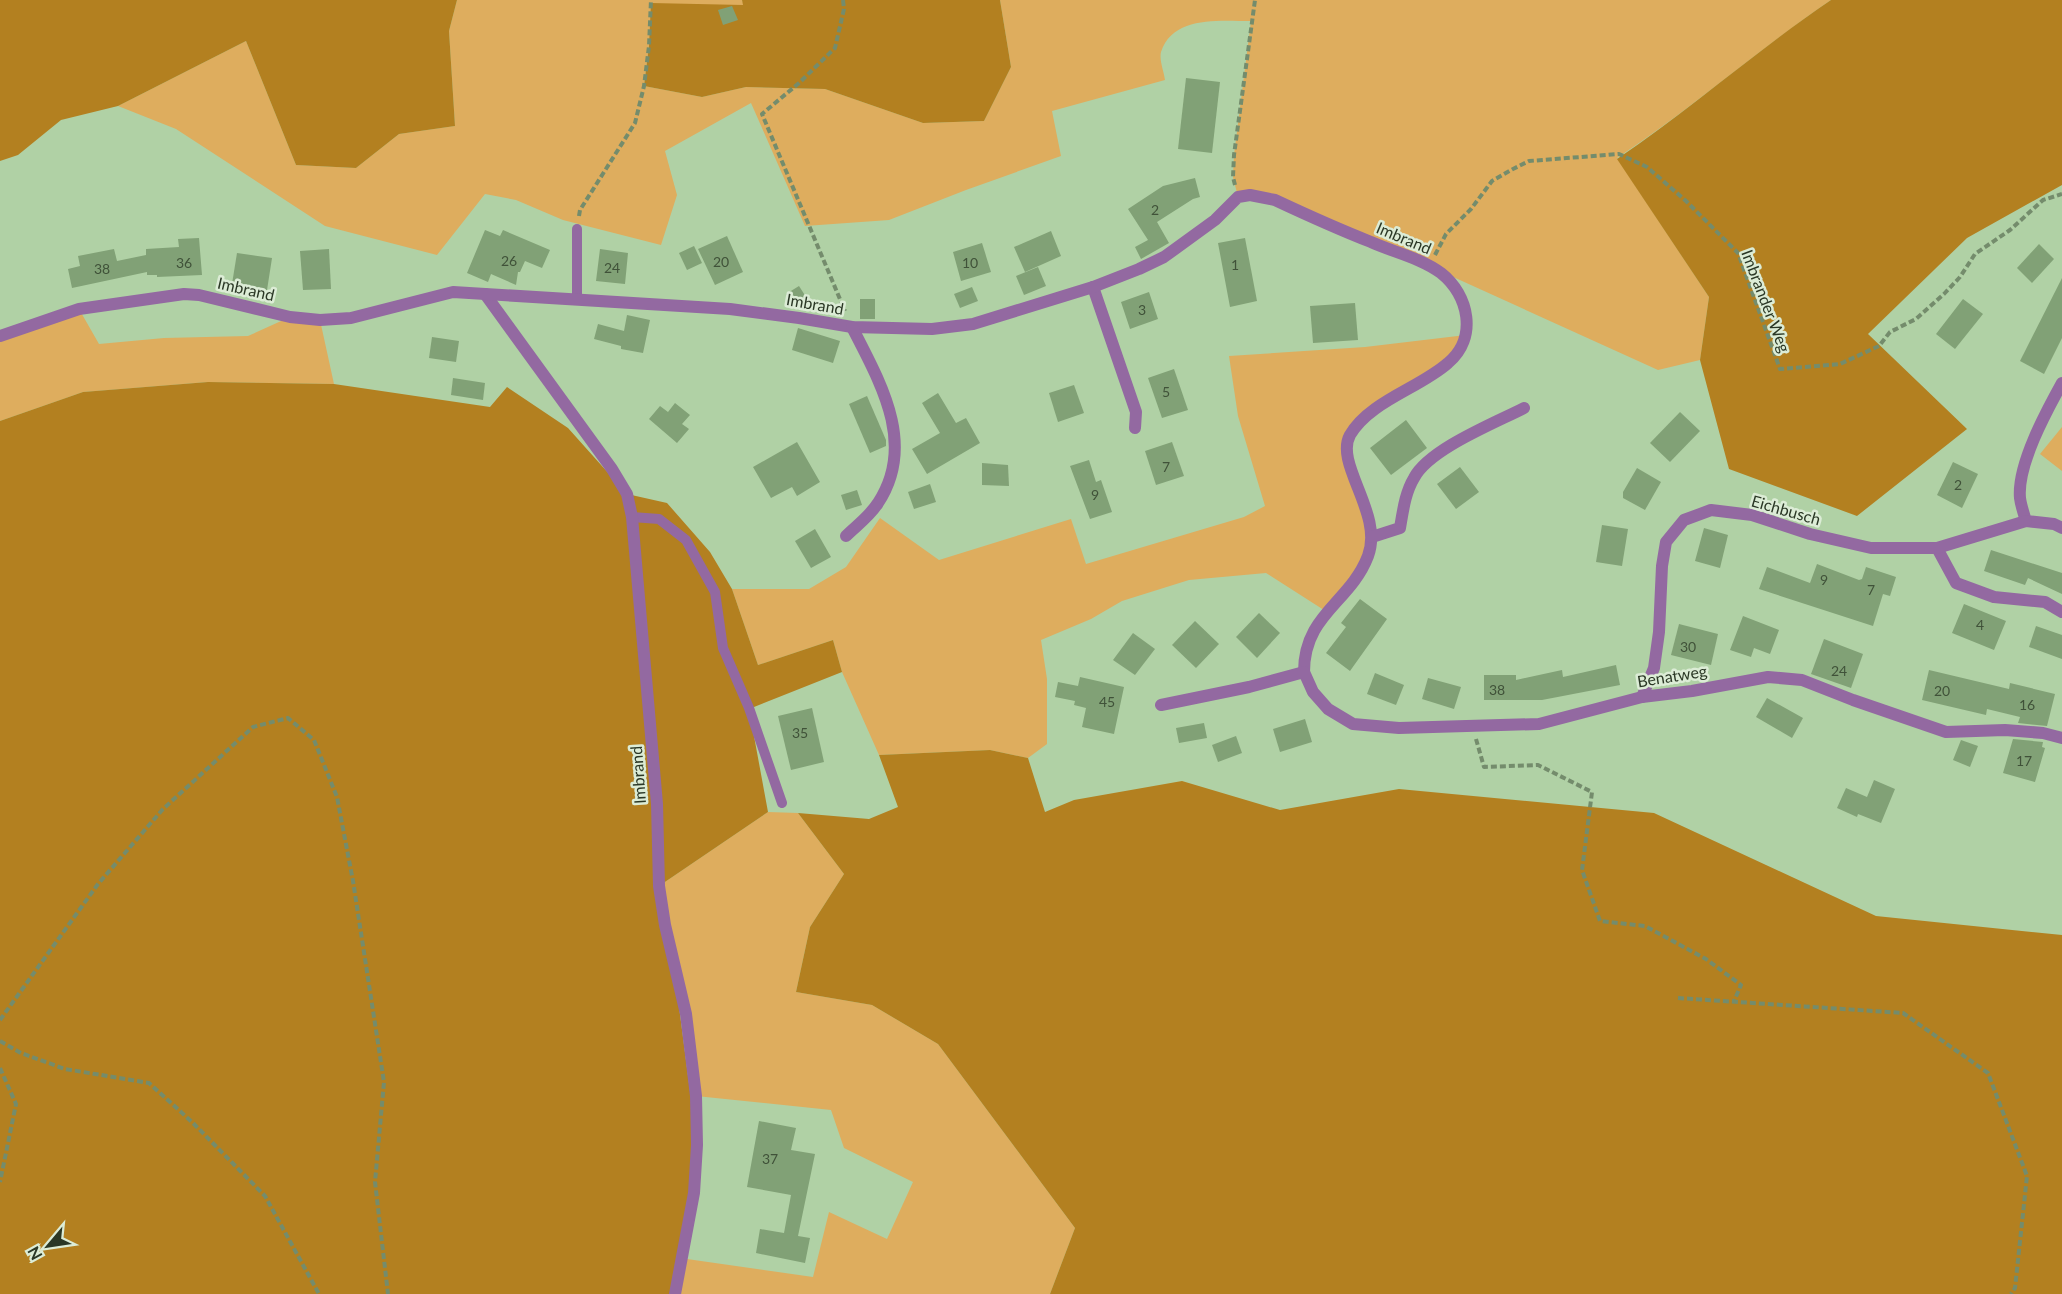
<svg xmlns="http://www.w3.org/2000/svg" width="2062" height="1294" font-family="Lato,sans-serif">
<rect width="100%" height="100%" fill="#b0d1a5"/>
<!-- green -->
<g fill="#dead5e">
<path d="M 457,0 L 742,0 L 744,5 L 649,46 L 644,86 L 702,97 L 746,87 L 825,89 L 923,123 L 984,121 L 1011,67 L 1000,0 L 1831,0 C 1758,50 1691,109 1617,158 L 1709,297 L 1700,360 L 1658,370 L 1429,266 L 1275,200 L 1238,197 L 1233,177 L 1234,155 L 1251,21 C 1220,21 1173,15 1161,52 C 1159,60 1164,72 1165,80 L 1052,111 L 1061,156 L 966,190 L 889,220 L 805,226 L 751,103 L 665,151 L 677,195 L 661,245 L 563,220 L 516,200 L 485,194 L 437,255 L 325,226 L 176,129 L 118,106 L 246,41 L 296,165 L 356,168 L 399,134 L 455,126 L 449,31 Z"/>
<polygon points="79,309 99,344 164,338 248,336 290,317 320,320 334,384 208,382 83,392 0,421 0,336"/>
<polygon points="1466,335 1459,353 1363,418 1347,455 1366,506 1369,554 1327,612 1266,573 1189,580 1122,601 1091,619 1041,640 1047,679 1047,744 1028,758 990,750 879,755 842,672 833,640 758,665 732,589 809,589 846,567 880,518 939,560 1071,519 1086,564 1244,517 1265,506 1238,416 1229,356 1365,347"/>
<polygon points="2062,427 2062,471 2040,454"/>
<polygon points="768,812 798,813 844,874 810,927 796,992 872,1005 938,1044 1075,1228 1050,1294 675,1294 680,1258 813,1277 829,1212 887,1239 913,1182 844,1148 831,1110 696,1096 659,886"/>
</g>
<!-- forest -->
<g fill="#b38020">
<polygon points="0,0 457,0 449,31 455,126 399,134 356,168 296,165 246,41 118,106 61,120 18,155 0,161"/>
<polygon points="742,0 1000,0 1011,67 984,121 923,123 825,89 746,87 702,97 644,86 649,46 651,3 743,5"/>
<path d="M 1831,0 L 2062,0 L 2062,185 L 1967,238 L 1868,334 L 1967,429 L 1857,516 L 1729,469 L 1700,360 L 1709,297 L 1617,159 C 1691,109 1757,50 1831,0 Z"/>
<polygon points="208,382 334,384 490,407 507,387 568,428 627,494 667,503 710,552 732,589 758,665 833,640 842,672 749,709 768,812 659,886 674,968 697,1145 675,1294 0,1294 0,421 83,392"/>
<polygon points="990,750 1028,758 1045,812 1074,800 1182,781 1280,810 1399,789 1654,813 1876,916 2062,935 2062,1294 1050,1294 1075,1228 938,1044 872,1005 796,992 810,927 844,874 798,813 869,819 898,807 879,755"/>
</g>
<!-- building -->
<g fill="#81a176">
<polygon points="732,6 738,20 723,25 718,10"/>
<polygon points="1186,78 1220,82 1212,153 1178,149"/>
<polygon points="1195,178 1200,197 1193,199 1157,222 1169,243 1141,259 1135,247 1148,240 1128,209 1163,186"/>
<polygon points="485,230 500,236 503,230 550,250 542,268 525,261 520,272 518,272 516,285 491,274 488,282 467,273"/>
<polygon points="1051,231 1061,256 1025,272 1014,247"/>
<polygon points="727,236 743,272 715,285 698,249"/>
<polygon points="199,238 202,275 157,277 157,275 147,275 147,272 72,288 68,269 80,266 78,256 114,249 117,261 146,255 146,249 179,247 178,239"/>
<polygon points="1245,238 1257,301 1230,307 1218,243"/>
<polygon points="982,243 991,272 961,281 953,252"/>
<polygon points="2039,244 2054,259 2032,283 2017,268"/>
<polygon points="694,246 702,263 687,270 679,253"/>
<polygon points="329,249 331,289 303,290 300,251"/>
<polygon points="600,249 628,253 625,284 596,281"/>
<polygon points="237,253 272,258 267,290 232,284"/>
<polygon points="1038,267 1046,286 1024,295 1016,276"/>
<polygon points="2062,278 2062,338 2044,374 2020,361"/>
<polygon points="799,286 808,300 795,307 786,294"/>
<polygon points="972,287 978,301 960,308 954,294"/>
<polygon points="1149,292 1158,319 1130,329 1121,302"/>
<rect x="860" y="299" width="15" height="20"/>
<polygon points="1963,299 1983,314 1955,349 1936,334"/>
<polygon points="1355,303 1358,340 1313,343 1310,306"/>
<polygon points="627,315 650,320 643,353 621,349 621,346 594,339 598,324 624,331"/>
<polygon points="798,328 840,341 833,363 792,350"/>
<polygon points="432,337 459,341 456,362 429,358"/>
<polygon points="1174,369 1188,410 1162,418 1148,378"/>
<polygon points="453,378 485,383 483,400 451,395"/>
<polygon points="1074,385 1084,413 1058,422 1049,393"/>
<polygon points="938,393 956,423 966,418 980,443 927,474 912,449 940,433 922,403"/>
<polygon points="867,396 886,440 886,446 870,453 849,404"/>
<polygon points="675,403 690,415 682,424 689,429 677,443 649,419 660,406 668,412"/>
<polygon points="1680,412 1700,431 1670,462 1650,443"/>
<polygon points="1406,420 1427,448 1391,475 1370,448"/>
<polygon points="797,442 820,482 797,496 792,487 771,498 753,467"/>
<polygon points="1172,442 1184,476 1156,485 1145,451"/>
<polygon points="1089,460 1096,482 1101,480 1112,512 1090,519 1070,466"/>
<polygon points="1953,462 1978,474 1962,508 1937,495"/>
<polygon points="982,463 1008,465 1009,486 982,485"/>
<polygon points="1460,467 1479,492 1456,509 1437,484"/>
<polygon points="1637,468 1661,482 1645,510 1623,498 1623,492"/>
<polygon points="930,484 936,502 914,509 908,492"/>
<polygon points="857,490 862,505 846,510 841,495"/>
<polygon points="1602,525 1628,529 1622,566 1596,562"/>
<polygon points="1704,528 1728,535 1720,568 1695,561"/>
<polygon points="815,529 831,557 811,568 795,541"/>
<polygon points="1991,550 2062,573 2062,594 2028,578 2025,585 1984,571"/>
<polygon points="1817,564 1859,580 1862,579 1866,567 1896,577 1890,596 1883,594 1873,626 1759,589 1767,567 1810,583"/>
<polygon points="1360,599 1387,619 1350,671 1326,653 1346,627 1341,623"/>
<polygon points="1964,604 2006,621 1994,650 1952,633"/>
<polygon points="1259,613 1280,633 1257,658 1236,637"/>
<polygon points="1743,616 1779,630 1770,654 1754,648 1751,657 1730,650"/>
<polygon points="1195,621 1219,644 1196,668 1172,645"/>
<polygon points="1679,624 1718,634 1711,665 1671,655"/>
<polygon points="2036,626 2062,635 2062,659 2029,647"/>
<polygon points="1133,633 1155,649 1135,675 1113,660"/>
<polygon points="1824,639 1863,654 1851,688 1811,674"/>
<polygon points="1616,665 1620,685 1542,700 1484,700 1484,675 1516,675 1516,680 1562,670 1563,677"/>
<polygon points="1929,670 2009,689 2010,683 2055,694 2047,726 2018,723 2020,717 1987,709 1986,715 1922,700"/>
<polygon points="1375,673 1404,685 1396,705 1367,694"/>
<polygon points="1080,677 1124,687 1114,734 1082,727 1086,708 1074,705 1075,701 1055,697 1058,682 1078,686"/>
<polygon points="1428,678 1461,687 1454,709 1422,699"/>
<polygon points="1767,698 1803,718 1792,738 1756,717"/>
<polygon points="812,708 824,762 791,770 778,716"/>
<polygon points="1305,719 1312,742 1280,752 1273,729"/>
<polygon points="1204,723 1207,738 1179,743 1176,728"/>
<polygon points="1236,736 1242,753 1218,762 1212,745"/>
<polygon points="2013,739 2043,742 2042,747 2045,748 2035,782 2003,773"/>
<polygon points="1961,740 1978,746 1970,767 1953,760"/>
<polygon points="1874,780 1895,789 1881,823 1858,814 1857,817 1837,808 1846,788 1867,797"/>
<polygon points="759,1121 796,1128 791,1150 815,1154 798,1236 810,1238 805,1263 756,1253 760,1229 784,1233 791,1195 747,1187"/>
</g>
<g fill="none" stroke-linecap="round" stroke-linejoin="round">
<!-- path -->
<g stroke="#748c6c" stroke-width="4" stroke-dasharray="6 3" stroke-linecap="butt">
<polyline points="843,0 844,9 835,48 799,83 762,114 845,311"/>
<polyline points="1235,185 1233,177 1234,155 1255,0"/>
<polyline points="579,216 580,210 635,123 644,86 649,46 651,0"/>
<polyline points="1435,255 1446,234 1471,209 1492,181 1513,169 1529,161 1619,154 1647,167 1686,201 1738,253 1780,369 1840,364 1879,346 1890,332 1916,319 1944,294 1960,277 1975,254 2010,230 2043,200 2062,194"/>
<polyline points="1476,739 1484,767 1538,765 1592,792 1582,870 1600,921 1645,926 1706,959 1741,985 1734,1001"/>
<polyline points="1678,998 1903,1013 1988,1073 2027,1176 2015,1288 2011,1294"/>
<polyline points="0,1020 98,884 163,809 253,727 288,718 314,740 337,797 353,881 384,1082 375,1182 388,1294"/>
<polyline points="0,1041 21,1053 65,1069 149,1083 192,1122 265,1196 319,1294"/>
<polyline points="0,1068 16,1104 0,1182"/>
</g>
<!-- service -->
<g stroke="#9369a1" stroke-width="10">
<polyline points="577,229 577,298"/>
<polyline points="632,517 659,519 686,540 715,592 723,648 749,708 782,803"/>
</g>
<!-- minor -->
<g stroke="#9369a1" stroke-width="12">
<polyline points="1093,287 1136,412 1135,428"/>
<polyline points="485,294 612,469 627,494 632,517 657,804 659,886 665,925 686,1014 696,1096 697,1145 694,1193 675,1294"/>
<path d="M 0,336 L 79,309 L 184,294 L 199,295 L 290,317 L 320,320 L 351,318 L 453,292 L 730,309 L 799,318 L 852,327 L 932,329 L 973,324 L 1093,287 L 1139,269 L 1164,257 L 1215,220 L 1238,197 L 1250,195 L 1275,200 C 1307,215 1338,229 1371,242 C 1393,252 1421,258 1441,273 C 1469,295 1478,338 1448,363 C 1420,388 1370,401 1350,435 C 1334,464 1384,514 1368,556 C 1350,603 1304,614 1304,672"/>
<path d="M 2062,383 C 2046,412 2017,465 2020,498 C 2021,506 2024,514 2026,521 L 2054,524 L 2062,528"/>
<path d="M 846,536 C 856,526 870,516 878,503 C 917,444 880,382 852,327"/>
<path d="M 1372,537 L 1400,528 C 1403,511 1405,493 1414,478 C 1429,449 1495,423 1524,408"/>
<polyline points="1937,548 1956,583 1994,597 2045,602 2062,612"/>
<polyline points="1642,697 1654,668 1659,632 1662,566 1666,542 1684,520 1711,510 1752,515 1810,534 1871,548 1937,548 2026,521"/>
<polyline points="1161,705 1249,687 1304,672 1313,692 1328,709 1353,724 1399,728 1539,724 1642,697 1692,691 1768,677 1802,680 1853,700 1946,732 2005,730 2043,733 2062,738"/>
</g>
</g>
<g text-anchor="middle" stroke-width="5" stroke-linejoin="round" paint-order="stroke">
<!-- number labels -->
<g font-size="14" fill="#405239">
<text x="1155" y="215">2</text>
<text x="509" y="266">26</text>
<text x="721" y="267">20</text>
<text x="184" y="268">36</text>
<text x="970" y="268">10</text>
<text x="1235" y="270">1</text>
<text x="612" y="273">24</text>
<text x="102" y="274">38</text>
<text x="1142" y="315">3</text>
<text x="1166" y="397">5</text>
<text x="1166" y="472">7</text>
<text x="1958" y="490">2</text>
<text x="1095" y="500">9</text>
<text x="1824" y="585">9</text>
<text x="1871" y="595">7</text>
<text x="1980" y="630">4</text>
<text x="1688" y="652">30</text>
<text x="1839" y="676">24</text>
<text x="1497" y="695">38</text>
<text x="1942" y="696">20</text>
<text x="1107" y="707">45</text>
<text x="2027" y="710">16</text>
<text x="800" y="738">35</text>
<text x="2024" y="766">17</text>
<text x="770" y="1164">37</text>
</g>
<!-- street labels -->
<g font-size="16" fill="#2a3725" stroke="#dcecd6">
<text transform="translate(1404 238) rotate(23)" y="6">Imbrand</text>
<text transform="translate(246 289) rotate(13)" y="6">Imbrand</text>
<text transform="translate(1766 301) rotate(69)" y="6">Imbrander Weg</text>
<text transform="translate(815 304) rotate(10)" y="6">Imbrand</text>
<text transform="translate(1786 510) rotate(16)" y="6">Eichbusch</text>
<text transform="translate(1672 676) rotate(-9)" y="6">Benatweg</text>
<text transform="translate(638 775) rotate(-94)" y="6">Imbrand</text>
</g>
</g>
<!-- north arrow -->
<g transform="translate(48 1246) rotate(241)" stroke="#dcecd6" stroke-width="4.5" paint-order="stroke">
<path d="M0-4.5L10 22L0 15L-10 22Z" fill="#2a3725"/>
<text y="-9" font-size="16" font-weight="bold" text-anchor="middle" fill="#2a3725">N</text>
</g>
</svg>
